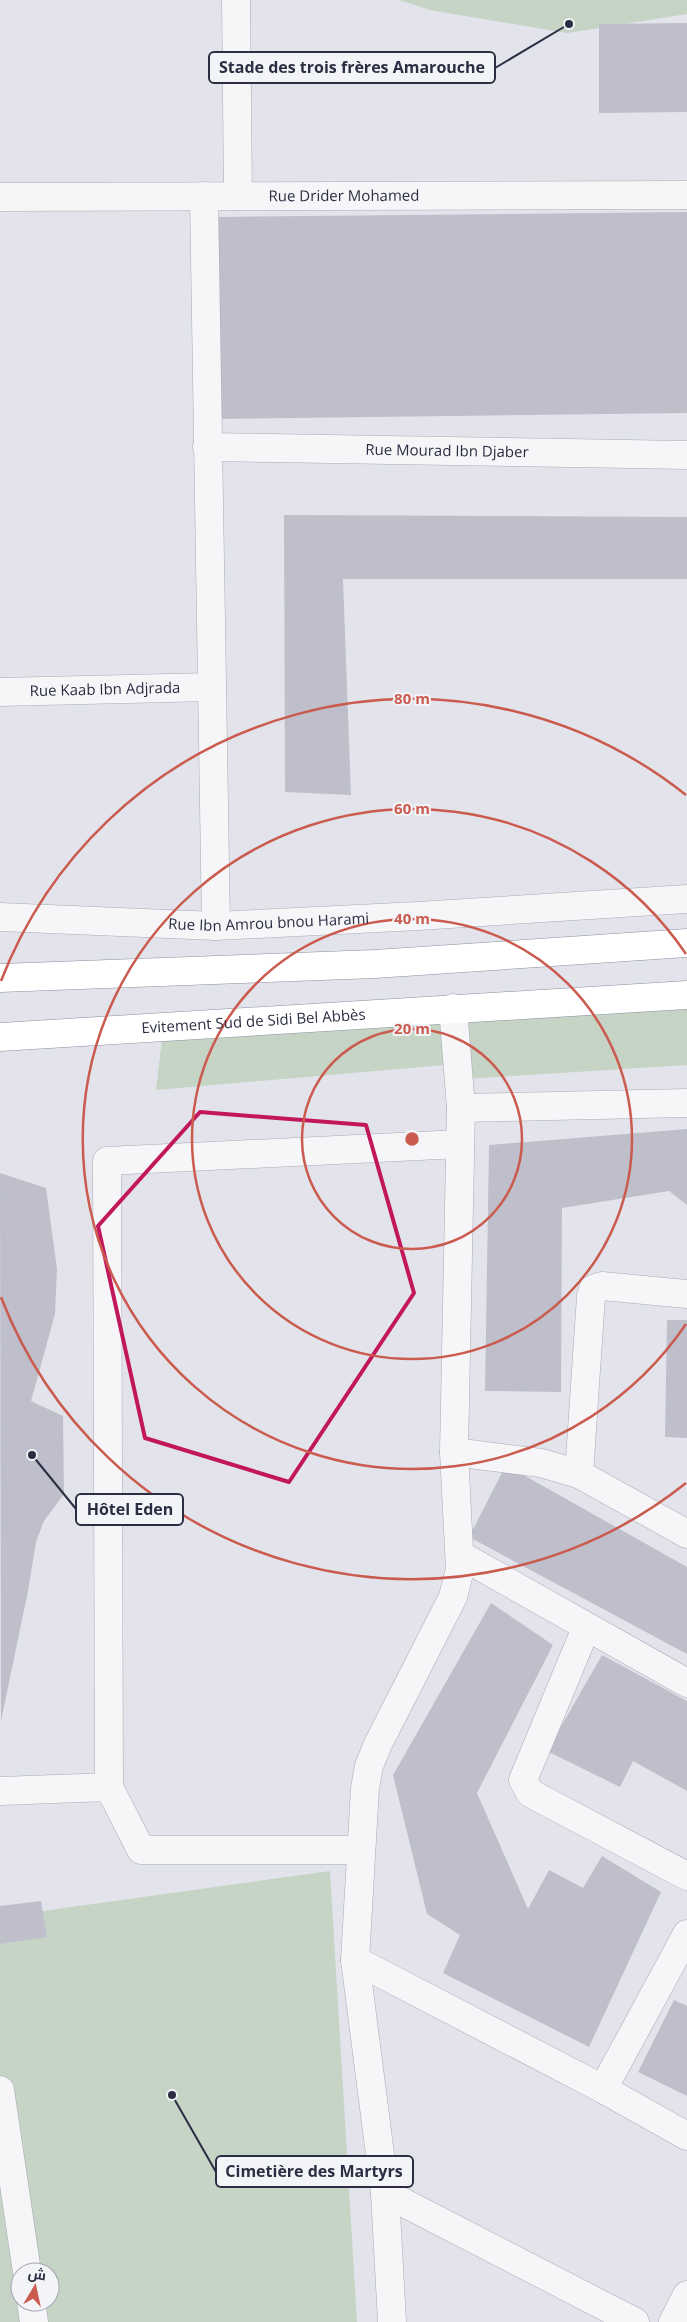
<svg xmlns="http://www.w3.org/2000/svg" width="687" height="2322" font-family="'Open Sans',Cairo,sans-serif">
<rect width="100%" height="100%" fill="#e3e4eb"/>
<!-- green -->
<g fill="#c5d4c5" fill-rule="evenodd">
<polygon points="399,0 687,0 687,14 567,33 430,10"/>
<polygon points="687,1005 687,1065 450,1080 445,1065 156,1090 162,1039"/>
<path d="M 330,1871 L 357,2322 L 0,2322 L 0,1917 ZM 20,2272 L 50,2272 L 50,2302 L 20,2302 Z"/>
</g>
<!-- building -->
<g fill="#bebfcb">
<polygon points="687,23 687,112 599,113 599,24"/>
<polygon points="687,212 687,413 219,419 216,217"/>
<polygon points="284,515 687,517 687,579 343,579 351,795 285,792"/>
<polygon points="687,1129 687,1205 669,1191 562,1208 561,1392 485,1391 489,1145"/>
<polygon points="0,1173 46,1188 57,1269 55,1314 31,1401 63,1416 64,1494 44,1521 36,1542 28,1591 1,1721"/>
<polygon points="667,1320 687,1320 687,1438 665,1437"/>
<polygon points="506,1465 687,1567 687,1654 469,1537"/>
<polygon points="491,1603 553,1645 477,1793 528,1909 549,1870 583,1888 602,1856 661,1892 589,2047 443,1973 460,1935 427,1914 393,1775"/>
<polygon points="602,1655 687,1701 687,1791 633,1761 620,1787 547,1751"/>
<polygon points="41,1901 47,1937 0,1944 0,1906"/>
<polygon points="674,2000 687,2006 687,2096 638,2072"/>
</g>
<g fill="none" stroke-linecap="round" stroke-linejoin="round">
<!-- minor casing -->
<g stroke="#a8aab5" stroke-width="29">
<g id="minor">
<polyline points="236,0 238,196"/>
<polyline points="204,196 216,926"/>
<path id="s1" d="M 0,197 L 687,195"/>
<path id="s2" d="M 207,447 L 687,455"/>
<path id="s3" d="M 0,692 L 211,687"/>
<path id="s4" d="M 0,917 L 216,926 L 418,916 L 687,899"/>
<polyline points="453,1008 461,1108"/>
<polyline points="454,1452 541,1463 579,1474 687,1534"/>
<polyline points="579,1474 591,1296 593,1289 602,1286 687,1294"/>
<polyline points="460,1555 687,1683"/>
<polyline points="586,1628 523,1780 530,1793 687,1876"/>
<polyline points="109,1787 107,1161 460,1144"/>
<polyline points="0,1791 109,1787 141,1850 361,1850"/>
<polyline points="355,1960 603,2089 687,2136"/>
<polyline points="603,2089 687,1934"/>
<polyline points="0,2090 27,2272"/>
<polyline points="385,2193 635,2322"/>
<polyline points="31,2302 34,2322"/>
<polyline points="392,2322 385,2193 355,1960 365,1788 369,1766 378,1744 453,1597 460,1569 454,1452 461,1108 687,1103"/>
<polyline points="673,2322 687,2295"/>
</g>
</g>
<!-- highway casing -->
<g stroke="#8b8ea1" stroke-width="29">
<g id="highway">
<polyline points="0,978 375,964 687,943"/>
<path id="s5" d="M 0,1037 L 687,995"/>
</g>
</g>
<!-- minor -->
<use href="#minor" stroke="#f6f6f9" stroke-width="28"/>
<!-- highway -->
<use href="#highway" stroke="#fff" stroke-width="28"/>
</g>
<!-- marked area -->
<path fill="none" stroke="#c2185b" stroke-width="4" stroke-linejoin="round" d="M 200,1112 L 366,1125 L 414,1293 L 289,1482 L 145,1438 L 98,1226 Z"/>
<!-- distance rings -->
<g fill="none" stroke="#ca5b4e" stroke-width="2.5">
<circle cx="412" cy="1139" r="110"/>
<circle cx="412" cy="1139" r="220"/>
<path d="M686 1324A330 330 0 1 1 686 954"/>
<path d="M686 1483A440 440 0 0 1 1 1297M1 981A440 440 0 0 1 686 795"/>
</g>
<g text-anchor="middle" stroke-width="4" stroke-linejoin="round" paint-order="stroke">
<!-- street labels -->
<g font-size="15" fill="#2b2e43" stroke="#f3f4f8">
<text dy="5" stroke="none"><textPath href="#s1" startOffset="344">Rue Drider Mohamed</textPath></text>
<text dy="5" stroke="none"><textPath href="#s2" startOffset="240">Rue Mourad Ibn Djaber</textPath></text>
<text dy="5" stroke="none"><textPath href="#s3" startOffset="105">Rue Kaab Ibn Adjrada</textPath></text>
<text dy="5" stroke="none"><textPath href="#s4" startOffset="269">Rue Ibn Amrou bnou Harami</textPath></text>
<text dy="5" stroke="none"><textPath href="#s5" startOffset="254">Evitement Sud de Sidi Bel Abbès</textPath></text>
</g>
</g>
<circle cx="412" cy="1139" r="8" fill="#ca5b4e" stroke="#f3f4f8" stroke-width="2.5"/>
<g font-size="15" text-anchor="middle" font-weight="bold" fill="#ca5b4e" stroke="#f3f4f8" stroke-width="4" stroke-linejoin="round" paint-order="stroke">
<text x="412" y="704">80 m</text>
<text x="412" y="814">60 m</text>
<text x="412" y="924">40 m</text>
<text x="412" y="1034">20 m</text>
</g>
<!-- callouts -->
<path fill="none" stroke="#2b2e43" stroke-width="2" d="M569 24L495 68M32 1455L76 1509M172 2095L216 2172"/>
<g fill="#2b2e43" stroke="#f3f4f8" stroke-width="2">
<circle cx="569" cy="24" r="5"/>
<circle cx="32" cy="1455" r="5"/>
<circle cx="172" cy="2095" r="5"/>
</g>
<g fill="#f3f4f8" stroke="#2b2e43" stroke-width="2">
<rect x="209" y="52" width="286" height="31" rx="5"/>
<rect x="76" y="1494" width="107" height="31" rx="5"/>
<rect x="216" y="2156" width="197" height="31" rx="5"/>
</g>
<g font-size="16" text-anchor="middle" font-weight="bold" fill="#2b2e43">
<text x="352" y="73">Stade des trois frères Amarouche</text>
<text x="130" y="1515">Hôtel Eden</text>
<text x="314" y="2177">Cimetière des Martyrs</text>
</g>
<!-- north arrow -->
<g transform="translate(35 2287) rotate(9)"><circle r="24" fill="#f3f4f8" stroke="#a3a5b0"/>
<path d="M0-4L9 19L0 12L-9 19Z" fill="#ca5b4e"/>
<text y="-8" font-size="14" font-weight="bold" text-anchor="middle" fill="#2b2e43">ش</text>
</g>
</svg>
